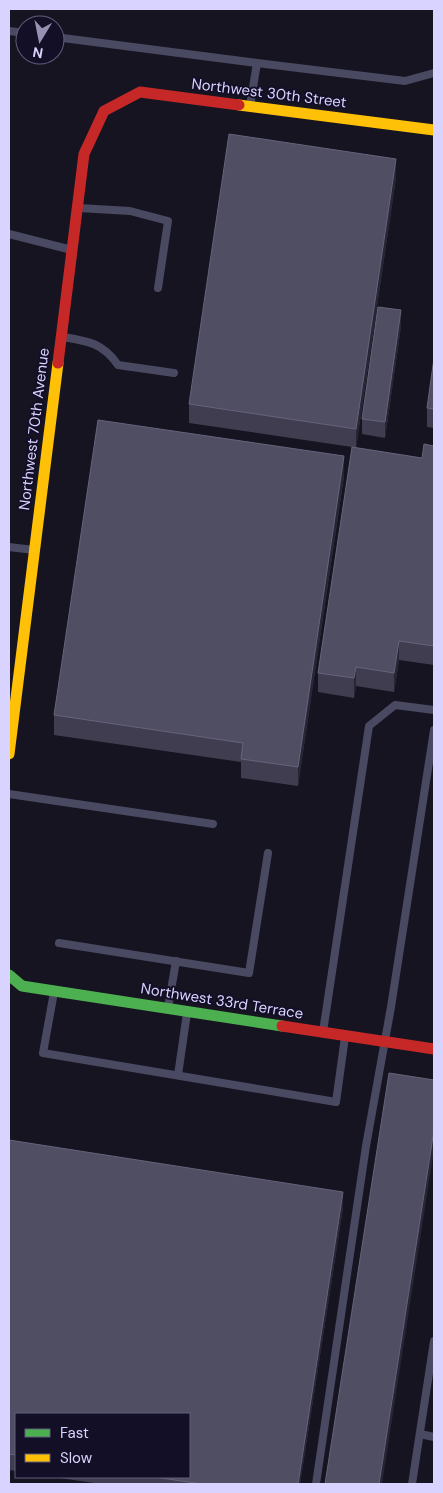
<svg xmlns="http://www.w3.org/2000/svg" width="443" height="1493" font-family="'DM Sans',sans-serif">
<rect width="100%" height="100%" fill="#161421"/>
<g fill="none" stroke-linecap="round" stroke-linejoin="round">
<!-- lane -->
<g stroke="#4a4962" stroke-width="8">
<polyline points="9,31 25,33"/>
<polyline points="55,37 257,63"/>
<polyline points="250,106 257,63 405,81 434,73"/>
<polyline points="79,208 130,211 168,221 158,288"/>
<polyline points="9,234 72,250"/>
<path d="M 63,337 C 88,341 103,343 118,365 L 174,373"/>
<polyline points="9,547 34,550"/>
<polyline points="9,794 213,824"/>
<polyline points="59,943 249,973 268,853"/>
<polyline points="54,992 43,1053 336,1102 345,1037"/>
<polyline points="168,1008 176,961"/>
<polyline points="323,1032 369,726 395,705 434,710"/>
<polyline points="178,1075 187,1013"/>
<polyline points="420,1434 434,1437"/>
<polyline points="316,1484 366,1146 391,1007 434,730"/>
<polyline points="412,1484 434,1341"/>
</g>
<!-- fast -->
<polyline stroke="#4caf50" stroke-width="11" points="9,975 22,986 282,1026"/>
<!-- slow -->
<g stroke="#ffc107" stroke-width="11">
<polyline points="239,105 434,130"/>
<polyline points="9,754 58,363"/>
</g>
<!-- jam -->
<g stroke="#c62828" stroke-width="11">
<polyline points="58,363 84,154 104,111 140,92 239,105"/>
<polyline points="282,1026 434,1049"/>
</g>
</g>
<!-- wall -->
<g fill="#403d50">
<polygon points="396,178 356,448 422,458 434,446 434,665 399,660 394,692 356,686 354,698 318,692 318,673 352,447 189,423 189,404"/>
<polygon points="401,326 385,438 362,434 362,419"/>
<polygon points="434,358 434,428 427,427 427,408"/>
<polygon points="344,476 298,786 241,778 241,762 54,735 54,715"/>
<polygon points="9,1140 343,1208 300,1484 101,1484 53,1477 189,1477 16,1414 16,1471 9,1470"/>
</g>
<!-- shaded-wall -->
<g fill="#282635">
<polygon points="396,159 396,178 356,448 356,429"/>
<polygon points="401,310 401,326 385,438 385,422"/>
<polygon points="344,456 344,476 298,786 298,767"/>
<polygon points="399,641 399,660 394,692 394,673"/>
<polygon points="356,667 356,686 354,698 354,678"/>
<polygon points="434,1130 434,1150 382,1484 379,1484"/>
<polygon points="343,1192 343,1208 300,1484 298,1484"/>
</g>
<!-- building -->
<g fill="#504e63" stroke="#66637b">
<polygon points="229,134 396,159 356,429 189,404"/>
<polygon points="378,307 401,310 385,422 362,419"/>
<polygon points="434,358 434,409 427,408"/>
<polygon points="98,420 344,456 298,767 241,759 243,743 54,715"/>
<polygon points="424,444 434,446 434,646 399,641 394,673 356,667 354,678 318,673 352,447 422,458"/>
<polygon points="389,1073 434,1080 434,1130 379,1484 325,1484"/>
<polygon points="9,1140 343,1192 298,1484 202,1484 154,1477 189,1477 189,1414 16,1414 16,1455 9,1454"/>
</g>
<g text-anchor="middle" stroke-width="4" stroke-linejoin="round" paint-order="stroke">
<!-- street labels -->
<g font-size="15" fill="#d9d4ff" stroke="#130f26">
<text transform="translate(269 93) rotate(7)" y="5">Northwest 30th Street</text>
<text transform="translate(34 429) rotate(-83)" y="5">Northwest 70th Avenue</text>
<text transform="translate(222 1001) rotate(9)" y="5">Northwest 33rd Terrace</text>
</g>
</g>
<!-- border -->
<rect width="443" height="1493" fill="none" stroke="#d9d4ff" stroke-width="20"/>
<!-- legend -->
<rect x="15" y="1413" width="175" height="65" fill="#130f26" stroke="#625e7d"/>
<rect x="25" y="1429" width="25" height="8" fill="#4caf50" stroke="#625e7d"/>
<text x="60" y="1438" font-size="15" fill="#d9d4ff">Fast</text>
<rect x="25" y="1454" width="25" height="8" fill="#ffc107" stroke="#625e7d"/>
<text x="60" y="1463" font-size="15" fill="#d9d4ff">Slow</text>
<!-- north arrow -->
<g transform="translate(40 40) rotate(190)"><circle r="24" fill="#130f26" stroke="#625e7d"/>
<path d="M0-4L9 19L0 12L-9 19Z" fill="#9591b1"/>
<text y="-8" font-size="14" font-weight="bold" text-anchor="middle" fill="#d9d4ff">N</text>
</g>
</svg>
